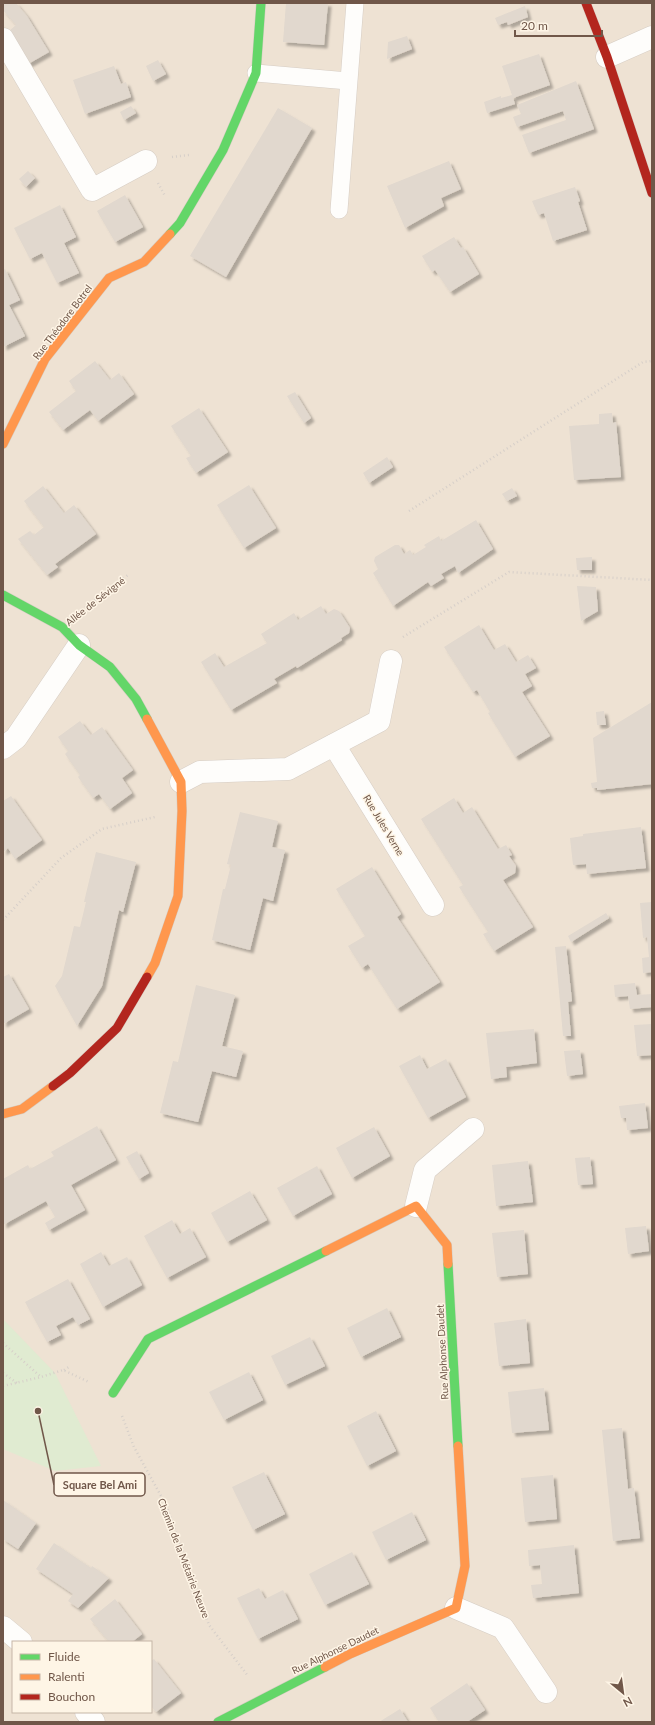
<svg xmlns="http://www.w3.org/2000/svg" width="655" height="1725" font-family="Lato,sans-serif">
<defs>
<filter id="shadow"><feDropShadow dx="3.5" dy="3.5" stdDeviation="1" flood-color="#0004"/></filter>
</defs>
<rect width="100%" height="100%" fill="#f5f0e6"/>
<!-- residential -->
<path fill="#eee2d3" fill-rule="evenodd" d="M 3,3 L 652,3 L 652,1722 L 3,1722 ZM 13,1642 L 151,1642 L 151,1712 L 13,1712 Z"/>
<!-- green -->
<polygon fill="#e0ebd1" points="3,1319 55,1373 101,1466 55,1471 3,1449"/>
<!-- building -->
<g fill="#e1d8ce" filter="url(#shadow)">
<polygon points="4,3 16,3 27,16 49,52 28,64 9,31 16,25 3,10"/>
<polygon points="286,3 328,3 324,45 283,42"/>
<polygon points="525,6 528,17 508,25 507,22 498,25 495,18"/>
<polygon points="407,36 412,49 387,59 388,42"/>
<polygon points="539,54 550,85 513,98 515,104 487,113 484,102 501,96 501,98 512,95 502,66"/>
<polygon points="158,60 166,74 153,81 146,66"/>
<polygon points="114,66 121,84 126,82 131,97 85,114 73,80"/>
<polygon points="576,81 594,129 529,153 522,135 566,120 563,111 517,127 513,117 521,114 517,105"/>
<polygon points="131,106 136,113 124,120 120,112"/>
<polygon points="278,108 312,128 226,277 190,256"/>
<polygon points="449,161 461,189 441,198 444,206 405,228 387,186"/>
<polygon points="28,171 35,178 26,187 19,179"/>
<polygon points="575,187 580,201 578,202 587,230 553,241 544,213 538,215 532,201"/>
<polygon points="125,195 143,227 115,242 97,211"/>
<polygon points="60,205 76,237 64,243 79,273 57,283 42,253 30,259 14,228"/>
<polygon points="454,237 461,248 463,247 479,274 450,292 435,270 432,272 422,256"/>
<polygon points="5,269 20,300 9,305 25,336 3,347 3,270"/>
<polygon points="95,361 110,380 119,373 134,394 98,421 90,410 63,430 49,412 76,391 69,381"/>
<polygon points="295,392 311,418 304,423 287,396"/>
<polygon points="199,408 228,452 196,473 186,458 191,456 171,426"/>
<polygon points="612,413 613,423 616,422 621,477 574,480 569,426 599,424 599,414"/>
<polygon points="387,457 393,467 369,483 363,473"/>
<polygon points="249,485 276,528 244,548 217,505"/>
<polygon points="43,486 64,513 74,505 96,534 55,564 58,567 47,575 18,539 30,531 34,535 44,527 24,501"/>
<polygon points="512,488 517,496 507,501 502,494"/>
<polygon points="476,520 493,549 458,573 455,566 441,574 444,578 431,586 428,582 393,606 373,573 378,569 374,561 375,557 395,545 399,545 404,554 410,550 413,555 426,547 424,545 439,536 441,541"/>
<polygon points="592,557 592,570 577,570 576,558"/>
<polygon points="577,586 596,587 598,611 581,621"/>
<polygon points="321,606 326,614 334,609 339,611 350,628 349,633 341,638 342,640 297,668 296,666 274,679 277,683 231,710 201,662 215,653 224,667 267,643 261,634 294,613 298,620"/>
<polygon points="479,625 494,650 505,644 516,662 528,655 536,668 525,674 532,686 522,692 550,736 515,757 488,713 490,712 477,690 473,692 444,647"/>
<polygon points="652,702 652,784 597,790 597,788 592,788 591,783 597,782 593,738"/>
<polygon points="604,711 606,725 597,725 596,712"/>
<polygon points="80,721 91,735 102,727 133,770 122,778 132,793 110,809 99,794 93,798 78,777 80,775 65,754 68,751 58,737"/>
<polygon points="11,796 42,840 15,859 8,848 3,852 3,801"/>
<polygon points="454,798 463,813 472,807 498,849 506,845 512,855 509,856 516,866 515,873 503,880 533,927 494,951 483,934 488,932 459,887 463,885 421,819"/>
<polygon points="240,812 278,821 272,847 285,850 273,901 263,898 250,950 212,940 223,889 225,889 231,865 227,864"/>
<polygon points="641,827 646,868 587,874 586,864 573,865 570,838 583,836 583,834"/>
<polygon points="96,852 136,862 123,912 119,910 102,986 77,1026 55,986 62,976 74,926 80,927 86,902 84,902"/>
<polygon points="372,867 401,914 397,917 440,982 397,1009 368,964 362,968 348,946 365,936 336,889"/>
<polygon points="652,902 652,972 643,973 642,958 649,957 647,937 643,938 640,903"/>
<polygon points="606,913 609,918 571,942 568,936"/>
<polygon points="566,946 572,1001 568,1002 571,1036 563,1036 555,947"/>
<polygon points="9,974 29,1009 3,1024 3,977"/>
<polygon points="635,983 637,995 652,994 652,1007 630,1009 628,996 615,997 614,985"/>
<polygon points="196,985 235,995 222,1046 243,1051 236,1077 212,1071 198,1122 160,1113 173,1061 178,1062"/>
<polygon points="652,1024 652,1055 637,1056 634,1025"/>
<polygon points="534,1029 537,1063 506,1067 507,1077 491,1079 486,1033"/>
<polygon points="580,1050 583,1074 567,1076 564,1051"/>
<polygon points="420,1055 427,1069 446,1059 466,1097 428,1118 399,1066"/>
<polygon points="645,1103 648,1128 627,1130 626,1118 621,1118 619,1106"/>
<polygon points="97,1126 116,1160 71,1185 85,1210 49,1230 45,1223 55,1217 46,1201 3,1225 3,1179 28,1165 30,1169 54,1156 51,1152"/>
<polygon points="374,1127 390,1156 352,1178 336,1148"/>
<polygon points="137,1151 149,1173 139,1179 126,1157"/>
<polygon points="590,1157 593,1184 578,1185 575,1158"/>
<polygon points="528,1161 533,1202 496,1206 492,1165"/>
<polygon points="317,1166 332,1194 293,1216 277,1188"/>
<polygon points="250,1191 267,1220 227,1242 211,1213"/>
<polygon points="172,1220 180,1234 190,1228 206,1257 167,1278 144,1236"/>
<polygon points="646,1226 649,1251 628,1254 625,1228"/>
<polygon points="524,1230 528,1274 497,1277 492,1233"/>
<polygon points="101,1252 109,1266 127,1257 142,1285 103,1307 80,1264"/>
<polygon points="68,1279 90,1319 78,1325 73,1317 56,1326 61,1335 47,1342 25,1302"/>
<polygon points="387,1308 401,1337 361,1357 347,1328"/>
<polygon points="526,1319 530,1363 499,1366 494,1323"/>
<polygon points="310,1337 325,1366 285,1385 271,1356"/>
<polygon points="249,1372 263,1400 224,1420 209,1392"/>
<polygon points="544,1388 549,1430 512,1433 508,1392"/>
<polygon points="376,1411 396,1451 367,1466 347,1426"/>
<polygon points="622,1428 628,1489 634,1488 640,1538 613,1541 602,1430"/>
<polygon points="264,1472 285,1514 253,1530 232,1487"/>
<polygon points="553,1475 557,1519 525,1522 521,1478"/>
<polygon points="3,1500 36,1523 18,1549 3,1539"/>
<polygon points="412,1512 426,1540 386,1560 372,1532"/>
<polygon points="54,1543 91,1568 92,1566 109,1578 78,1608 68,1601 73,1594 36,1569"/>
<polygon points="574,1545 579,1593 533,1598 531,1585 542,1584 540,1565 529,1566 528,1550"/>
<polygon points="352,1552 369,1584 325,1605 309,1574"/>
<polygon points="259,1588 265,1599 283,1590 298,1619 258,1639 237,1598"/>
<polygon points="115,1599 142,1634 132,1642 109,1642 90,1619"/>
<polygon points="154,1659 181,1693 156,1712 151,1706 151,1661"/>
<polygon points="467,1683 485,1710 467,1722 439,1722 430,1708"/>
<polygon points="400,1709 408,1722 379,1722"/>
</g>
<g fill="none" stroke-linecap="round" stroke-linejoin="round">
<!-- lane casing -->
<g stroke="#d6cdc4" stroke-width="18">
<g id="lane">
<polyline points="256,73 348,81"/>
<polyline points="339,210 355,3"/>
</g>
</g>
<!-- street casing -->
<g stroke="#d6cdc4" stroke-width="23">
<g id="street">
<polyline points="3,39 92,190 146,161"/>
<polyline points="607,57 652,37"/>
<polyline points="334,745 433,905"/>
<polyline points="3,748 16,738 79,645"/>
<polyline points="181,782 200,772 288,769 379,721 391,661"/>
<polyline points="416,1206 425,1170 473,1129"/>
<polyline points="456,1608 503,1628 546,1692"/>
<polyline points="3,1627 21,1642"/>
<polyline points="86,1712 94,1722"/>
</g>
</g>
<!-- fast casing -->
<g stroke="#d5ccc3" stroke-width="10">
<g id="fast">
<polyline points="170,234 180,223 223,150 256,73 261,3"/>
<polyline points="3,595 62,627 79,645 110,667 136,699 147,719"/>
<polyline points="448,1264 458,1446"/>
<polyline points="113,1393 148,1339 326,1251"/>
<polyline points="218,1722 325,1667"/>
</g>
</g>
<!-- slow casing -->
<g stroke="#d5ccc3" stroke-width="10">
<g id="slow">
<polyline points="3,444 45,359 109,278 144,262 170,234"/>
<polyline points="147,977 155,963 178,896 182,811 181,782 147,719"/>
<polyline points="3,1114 22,1109 53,1086"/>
<polyline points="326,1251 416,1206 447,1245 448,1264"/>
<polyline points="325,1667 350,1654 456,1608 465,1566 458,1446"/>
</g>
</g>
<!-- jam casing -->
<g stroke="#d5ccc3" stroke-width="10">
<g id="jam">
<polyline points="586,3 607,57 652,193"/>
<polyline points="53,1086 70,1073 117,1028 147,977"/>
</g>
</g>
<!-- path -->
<g stroke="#d6cfc9" stroke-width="2.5" stroke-dasharray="1 3" stroke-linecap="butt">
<polyline points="172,157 189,155"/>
<polyline points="158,183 165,196"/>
<polyline points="409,511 643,362 652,361"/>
<polyline points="82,610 128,575"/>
<polyline points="403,637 509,572 652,580"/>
<polyline points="3,920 61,858 102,829 155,817"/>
<polyline points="3,1343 41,1377 63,1370 89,1382"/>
<polyline points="64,1370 69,1367"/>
<polyline points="3,1373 17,1383"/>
<polyline points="3,1386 41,1377"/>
<polyline points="122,1416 134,1447 166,1505 209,1625 248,1676"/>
</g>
<!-- lane -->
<use href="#lane" stroke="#fefdfb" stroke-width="17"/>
<!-- street -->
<use href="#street" stroke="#fefdfb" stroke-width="22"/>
<!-- fast -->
<use href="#fast" stroke="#63d668" stroke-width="9"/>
<!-- slow -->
<use href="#slow" stroke="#ff974d" stroke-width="9"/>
<!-- jam -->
<use href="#jam" stroke="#b3261e" stroke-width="9"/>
</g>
<g text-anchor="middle" stroke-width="3" stroke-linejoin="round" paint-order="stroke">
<!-- street labels -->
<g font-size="10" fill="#705749" stroke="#fef5e6">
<text transform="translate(62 322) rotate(-53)" y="4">Rue Théodore Botrel</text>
<text transform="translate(95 601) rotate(-38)" y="4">Allée de Sévigné</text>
<text transform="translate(384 825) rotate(59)" y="4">Rue Jules Verne</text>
<text transform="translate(442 1352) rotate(-93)" y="4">Rue Alphonse Daudet</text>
<text transform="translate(184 1558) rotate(69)" y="4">Chemin de la Métairie Neuve</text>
<text transform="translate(335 1650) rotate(-26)" y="4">Rue Alphonse Daudet</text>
</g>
</g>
<!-- callouts -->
<path fill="none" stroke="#705749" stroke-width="1.5" d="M38 1411L54 1485"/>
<circle fill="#705749" stroke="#fef5e6" stroke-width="1.5" cx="38" cy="1411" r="4"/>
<rect fill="#fef5e6" stroke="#705749" stroke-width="1.5" x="54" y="1473" width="91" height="23" rx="4"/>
<g font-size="11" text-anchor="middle" font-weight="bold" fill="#705749">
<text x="100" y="1489">Square Bel Ami</text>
</g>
<!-- border -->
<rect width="655" height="1725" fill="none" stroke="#705749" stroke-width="8"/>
<!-- legend -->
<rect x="12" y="1641" width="140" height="72" fill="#fef5e6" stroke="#c5b6a7"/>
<rect x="20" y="1654" width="20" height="6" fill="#63d668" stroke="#c5b6a7"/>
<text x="48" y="1661" font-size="12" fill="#705749">Fluide</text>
<rect x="20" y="1674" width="20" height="6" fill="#ff974d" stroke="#c5b6a7"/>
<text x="48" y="1681" font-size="12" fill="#705749">Ralenti</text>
<rect x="20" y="1694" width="20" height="6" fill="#b3261e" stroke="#c5b6a7"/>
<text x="48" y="1701" font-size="12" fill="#705749">Bouchon</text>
<!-- north arrow -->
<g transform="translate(623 1693) rotate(151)" stroke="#fef5e6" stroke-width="3" paint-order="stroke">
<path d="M0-3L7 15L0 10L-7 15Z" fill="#705749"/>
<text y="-6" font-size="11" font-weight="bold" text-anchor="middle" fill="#705749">N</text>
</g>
<!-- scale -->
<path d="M515 30v6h87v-6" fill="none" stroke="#705749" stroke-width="2"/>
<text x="521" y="30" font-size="12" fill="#705749" stroke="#fef5e6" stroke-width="3" paint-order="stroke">20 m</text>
</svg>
